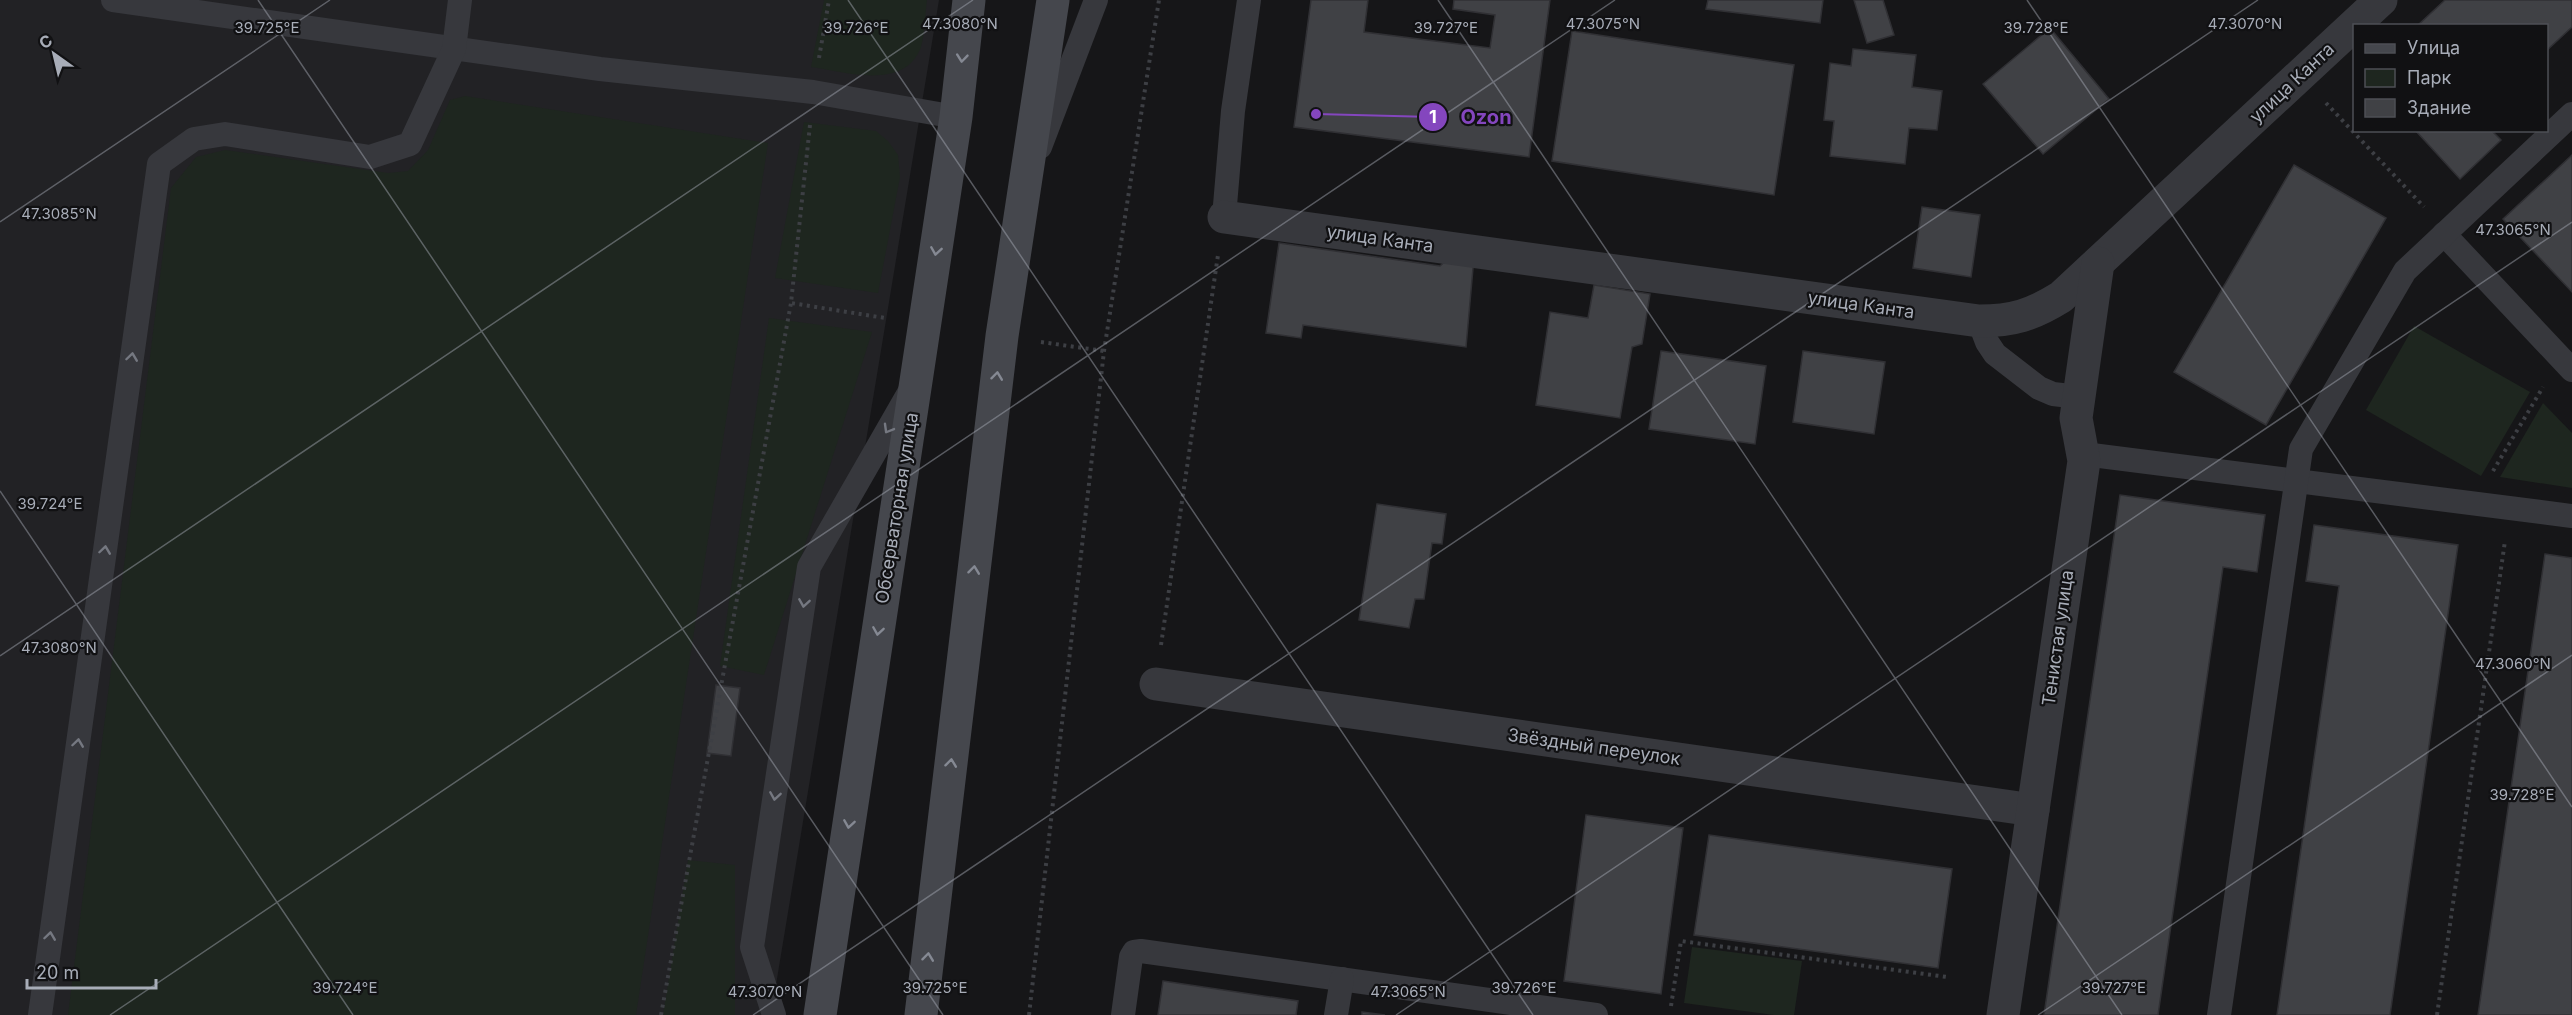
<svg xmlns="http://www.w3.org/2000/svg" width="2572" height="1015" font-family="Inter,sans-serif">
<rect width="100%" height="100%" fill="#161618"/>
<!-- built -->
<polygon fill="#222225" points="0,0 939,0 771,1015 0,1015"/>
<!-- green -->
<g fill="#1e261f">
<path d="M 824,0 L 927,0 C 925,15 925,33 921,47 C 905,91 846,72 811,67 Z"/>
<polygon points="465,96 768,143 636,1015 68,1015 171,188 196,157 225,150 388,173 408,171 428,150 450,100"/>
<polygon points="804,122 876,131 888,141 898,155 900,177 878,293 775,278"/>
<polygon points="769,318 872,332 764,675 720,666"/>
<polygon points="2414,326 2530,392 2481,476 2366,410"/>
<polygon points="2543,403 2572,433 2572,488 2500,477"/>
<polygon points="688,860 735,865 735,1015 663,1015"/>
<polygon points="1692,947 1802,961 1794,1015 1774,1015 1684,1003"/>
</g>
<!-- building -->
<g fill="#404145" stroke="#303034" stroke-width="1.5">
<polygon points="1311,0 1368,0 1364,32 1490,48 1495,15 1453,9 1454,0 1550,0 1529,157 1294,127"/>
<polygon points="1708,0 1823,0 1820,23 1706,9"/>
<polygon points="1854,0 1883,0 1894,35 1867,43"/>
<polygon points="2445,0 2572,0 2572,27 2546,51 2546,26 2417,26"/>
<polygon points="2050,28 2109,99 2043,154 1983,84"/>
<polygon points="1572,31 1794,65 1774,195 1552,161"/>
<polygon points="1853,49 1916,55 1912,87 1942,91 1937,130 1909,128 1905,164 1830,156 1834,121 1824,120 1830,63 1851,66"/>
<polygon points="2415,130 2491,130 2501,140 2460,179"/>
<polygon points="2572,155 2572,292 2503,219"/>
<polygon points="2294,165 2386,218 2266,425 2174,372"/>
<polygon points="1922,207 1980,215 1971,277 1913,268"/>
<polygon points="1279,243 1440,266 1451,256 1474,257 1466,347 1303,325 1301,338 1266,333"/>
<polygon points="1594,285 1650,294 1642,344 1632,347 1620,418 1536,405 1550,312 1588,318"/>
<polygon points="1661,351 1766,366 1755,444 1649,429"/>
<polygon points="1803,351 1885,362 1874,434 1793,422"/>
<polygon points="2120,495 2265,515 2257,572 2223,567 2158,1015 2044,1015"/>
<polygon points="1377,504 1446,514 1442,544 1432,543 1424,599 1415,599 1409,628 1359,620"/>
<polygon points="2314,525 2458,545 2390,1015 2277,1015 2339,586 2306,581"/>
<polygon points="2545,554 2572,558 2572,1015 2478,1015"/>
<polygon points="716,685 740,688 731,756 707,753"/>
<polygon points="1586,815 1683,828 1661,994 1564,981"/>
<polygon points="1709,835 1952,869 1938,968 1694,935"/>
<polygon points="1163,981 1298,1001 1296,1015 1158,1015"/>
<polygon points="1362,1012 1385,1015 1362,1015"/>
</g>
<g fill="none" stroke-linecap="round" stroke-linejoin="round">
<!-- path -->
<g stroke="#3d3f44" stroke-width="4" stroke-dasharray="3 4.5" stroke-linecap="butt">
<polyline points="819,58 829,0"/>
<polyline points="2326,103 2424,207"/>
<polyline points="810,125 791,303 885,318"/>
<polyline points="1041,342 1104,351"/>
<polyline points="2493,471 2543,387"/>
<polyline points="1161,645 1218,255"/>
<polyline points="1671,1006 1681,941 1947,977"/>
<polyline points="661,1015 791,303"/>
<polyline points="1029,1015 1104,351 1159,0"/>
<polyline points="2437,1015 2505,541"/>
</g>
<!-- service -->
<g stroke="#37383d" stroke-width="24">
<polyline points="113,0 600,69 813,92 956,117"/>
<polyline points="1040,147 1096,0"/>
<polyline points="1224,217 1233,111 1249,0"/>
<polyline points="2444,234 2572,370"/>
<polyline points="1979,321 1987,342 1995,354 2039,388 2053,394 2079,397"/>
<polyline points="2084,454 2572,516"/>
<polyline points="40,1015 159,164 194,139 225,134 370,157 410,144 454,49 460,0"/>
<polyline points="774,1015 752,947 809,567 910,391"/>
<polyline points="1123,1015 1131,957 1134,952 1141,951 1596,1015"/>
<polyline points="1336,1015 1342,979"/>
<polyline points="2219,1015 2301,449 2405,271 2572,114"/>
</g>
<!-- minor -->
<g stroke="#37383d" stroke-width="33">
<path d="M 1224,217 L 1979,321 C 2013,321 2032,315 2061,297 L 2381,0"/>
<polyline points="1156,684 2033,810"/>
<polyline points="2003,1015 2084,461 2076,418 2098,263"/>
</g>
<!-- secondary -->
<g stroke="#45474d" stroke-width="33">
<polyline points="820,1015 956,117 969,0"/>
<polyline points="921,1015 1002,336 1053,0"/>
</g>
</g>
<!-- one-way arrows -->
<defs><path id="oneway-chevron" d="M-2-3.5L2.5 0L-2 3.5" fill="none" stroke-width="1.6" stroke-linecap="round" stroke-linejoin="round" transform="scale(1.5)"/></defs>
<g stroke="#858993">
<use href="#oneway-chevron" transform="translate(962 58) rotate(96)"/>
<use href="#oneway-chevron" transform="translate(936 251) rotate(99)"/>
<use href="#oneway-chevron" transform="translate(997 376) rotate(-83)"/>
<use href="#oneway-chevron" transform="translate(974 570) rotate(-83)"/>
<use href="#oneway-chevron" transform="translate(878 631) rotate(99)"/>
<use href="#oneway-chevron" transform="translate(951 763) rotate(-83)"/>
<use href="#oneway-chevron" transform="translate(849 824) rotate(99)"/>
<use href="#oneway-chevron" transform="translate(928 957) rotate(-83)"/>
</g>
<g stroke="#757881">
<use href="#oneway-chevron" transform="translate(132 357) rotate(-82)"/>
<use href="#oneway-chevron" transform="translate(888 429) rotate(120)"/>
<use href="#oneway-chevron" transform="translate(105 550) rotate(-82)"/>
<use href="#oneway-chevron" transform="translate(804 603) rotate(99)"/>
<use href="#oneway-chevron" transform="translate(78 743) rotate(-82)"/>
<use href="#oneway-chevron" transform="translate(775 796) rotate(99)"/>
<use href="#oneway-chevron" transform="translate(50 936) rotate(-82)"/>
</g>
<!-- ticks -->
<path fill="none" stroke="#a8adb8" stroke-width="1.5" stroke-opacity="0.45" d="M 258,0 L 943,1015M 848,0 L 1533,1015M 1438,0 L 2122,1015M 2027,0 L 2572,807M 0,222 L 330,0M 0,491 L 353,1015M 0,656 L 973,0M 110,1015 L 1615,0M 753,1015 L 2258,0M 1396,1015 L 2572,222M 2038,1015 L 2572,655"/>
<g text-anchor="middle" stroke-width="4.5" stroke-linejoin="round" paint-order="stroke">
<!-- street labels -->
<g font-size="18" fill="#a8adb8" stroke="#111113">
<text transform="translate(2292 83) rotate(-43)" y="6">улица Канта</text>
<text transform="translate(1380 239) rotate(8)" y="6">улица Канта</text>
<text transform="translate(1861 305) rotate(8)" y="6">улица Канта</text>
<text transform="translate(897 508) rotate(-81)" y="6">Обсерваторная улица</text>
<text transform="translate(2058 638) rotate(-82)" y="6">Тенистая улица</text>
<text transform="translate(1594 747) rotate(8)" y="6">Звёздный переулок</text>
</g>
</g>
<g font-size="15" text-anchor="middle" fill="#a8adb8" stroke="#111113" stroke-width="4.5" stroke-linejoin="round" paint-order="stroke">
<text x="960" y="29">47.3080°N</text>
<text x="1603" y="29">47.3075°N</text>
<text x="2245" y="29">47.3070°N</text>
<text x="267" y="33">39.725°E</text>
<text x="856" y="33">39.726°E</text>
<text x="1446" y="33">39.727°E</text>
<text x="2036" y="33">39.728°E</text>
<text x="59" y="219">47.3085°N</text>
<text x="2513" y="235">47.3065°N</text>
<text x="50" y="509">39.724°E</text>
<text x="59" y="653">47.3080°N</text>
<text x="2513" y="669">47.3060°N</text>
<text x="2522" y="800">39.728°E</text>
<text x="345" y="993">39.724°E</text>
<text x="935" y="993">39.725°E</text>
<text x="1524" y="993">39.726°E</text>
<text x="2114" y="993">39.727°E</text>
<text x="765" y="997">47.3070°N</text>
<text x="1408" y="997">47.3065°N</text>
</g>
<!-- callouts -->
<path fill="none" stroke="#8446be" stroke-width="2" d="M1316 114L1433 117"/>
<g fill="#8446be" stroke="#111113" stroke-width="2">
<circle cx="1316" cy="114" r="6"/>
<circle cx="1433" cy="117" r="15"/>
</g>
<g font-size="18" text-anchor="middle" font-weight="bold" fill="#fff">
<text x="1433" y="123">1</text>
</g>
<g font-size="20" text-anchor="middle" font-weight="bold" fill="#8446be" stroke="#111113" stroke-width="4.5" stroke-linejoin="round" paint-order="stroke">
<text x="1486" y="124">Ozon</text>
</g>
<!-- legend -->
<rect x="2353" y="24" width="195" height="108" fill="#111113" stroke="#4d4f55" stroke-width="1.5"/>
<rect x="2365" y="44" width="30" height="9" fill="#45474d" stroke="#4d4f55" stroke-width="1.5"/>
<text x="2407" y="54" font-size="18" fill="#a8adb8">Улица</text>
<rect x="2365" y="69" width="30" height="18" fill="#1e261f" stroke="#4d4f55" stroke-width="1.5"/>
<text x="2407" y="84" font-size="18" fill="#a8adb8">Парк</text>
<rect x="2365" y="99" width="30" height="18" fill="#404145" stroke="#4d4f55" stroke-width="1.5"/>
<text x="2407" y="114" font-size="18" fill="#a8adb8">Здание</text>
<!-- north arrow -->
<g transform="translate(54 54) rotate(326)" stroke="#111113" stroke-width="4.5" paint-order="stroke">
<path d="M0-4.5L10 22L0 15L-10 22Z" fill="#a8adb8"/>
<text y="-9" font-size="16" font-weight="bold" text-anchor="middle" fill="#a8adb8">С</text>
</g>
<!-- scale -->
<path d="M27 979v9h129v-9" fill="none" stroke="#a8adb8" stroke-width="3"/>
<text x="36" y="979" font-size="18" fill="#a8adb8" stroke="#111113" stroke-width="4.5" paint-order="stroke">20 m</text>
</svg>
